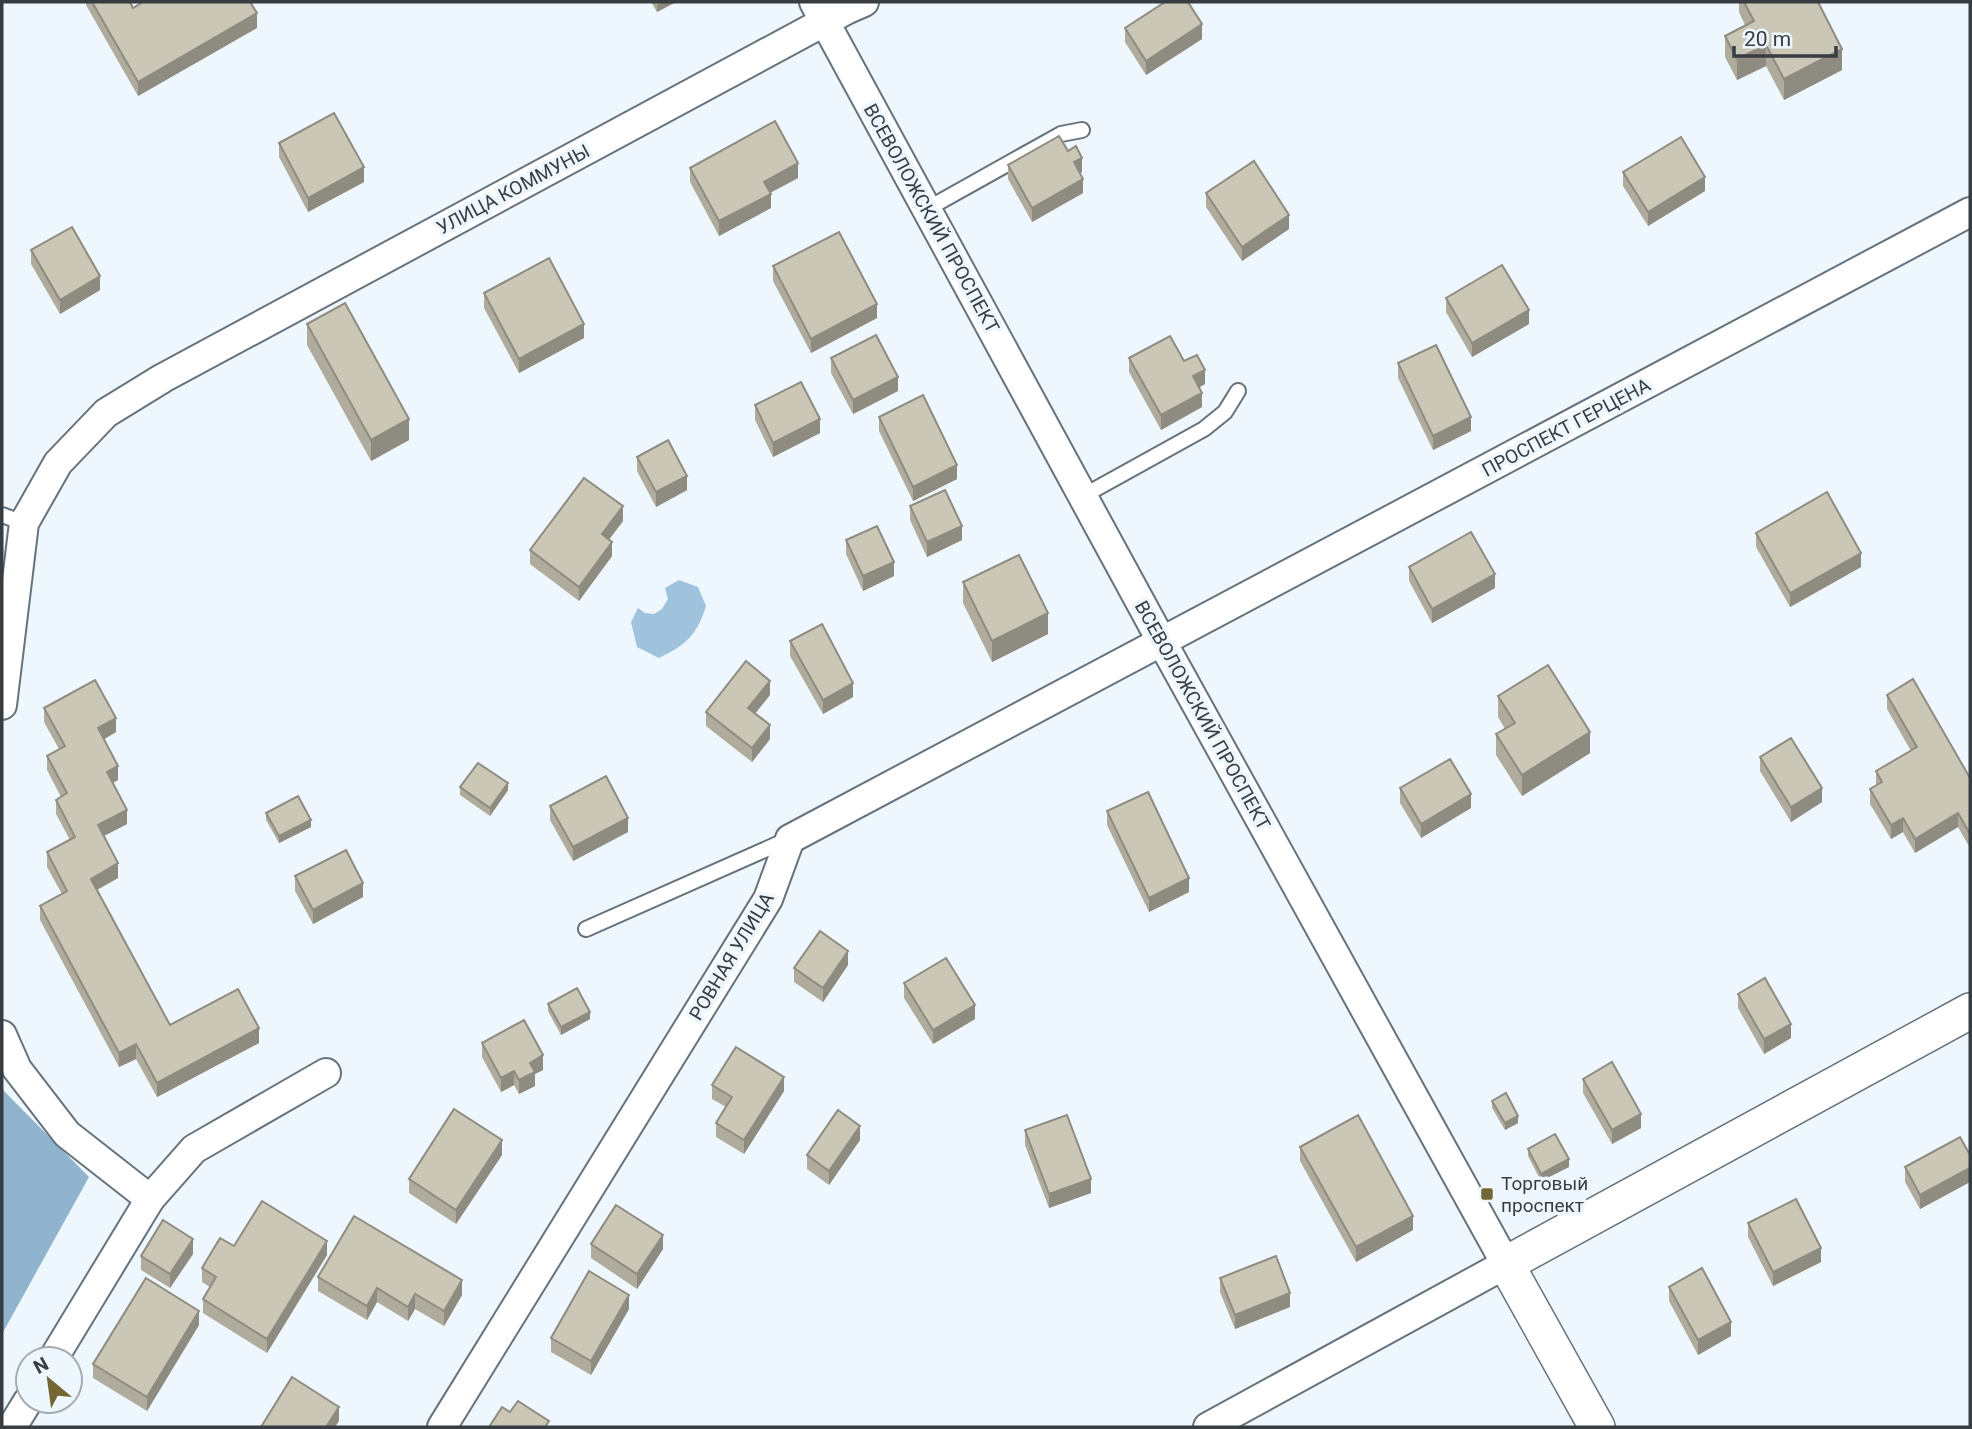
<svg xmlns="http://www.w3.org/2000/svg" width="1972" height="1429" font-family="Roboto,sans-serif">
<rect width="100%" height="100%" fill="#eff7fe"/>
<!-- forest -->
<polygon fill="#91b4ce" points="2,1089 89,1177 2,1334"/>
<!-- water -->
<path fill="#9fc2dd" d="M 679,580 L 698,587 L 706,606 C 697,635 686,645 659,658 L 637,647 L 631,622 L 638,608 L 645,613 L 654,614 L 662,609 L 668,599 L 665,588 Z"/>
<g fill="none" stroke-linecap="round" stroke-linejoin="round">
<!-- service casing -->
<g stroke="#66737d" stroke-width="18">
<g id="service">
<polyline points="927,209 1061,134 1082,130"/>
<polyline points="1083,496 1204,429 1225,412 1238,391"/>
<polyline points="2,515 24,523"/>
<polyline points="586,929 789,839"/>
</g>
</g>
<!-- minor casing -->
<g stroke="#66737d" stroke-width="32">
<g id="minor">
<polyline points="814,2 1162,642 1506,1264 1208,1427"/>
<polyline points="2,705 24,523 58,463 106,413 163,378 848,9 864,2"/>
<polyline points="2,1035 17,1069 67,1134 150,1199"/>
<polyline points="53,1359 150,1199 194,1149 326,1073"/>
<polyline points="12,1427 28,1401"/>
<polyline points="442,1427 768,899 790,839 1970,212"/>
</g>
</g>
<!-- tertiary casing -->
<g stroke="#66737d" stroke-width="38">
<polyline id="tertiary" points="1597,1427 1506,1264 1970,1011"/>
</g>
<!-- service -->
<use href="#service" stroke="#fff" stroke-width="14"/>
<!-- minor -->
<use href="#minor" stroke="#fff" stroke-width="28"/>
<!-- tertiary -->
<use href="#tertiary" stroke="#fff" stroke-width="35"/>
</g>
<!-- wall -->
<g fill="#afab9d">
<polygon points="86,2 130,2 133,8 257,28 138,96 86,5"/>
<polygon points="651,2 676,2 657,12"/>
<polygon points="1739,2 1818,2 1842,70 1784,100 1766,66 1737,80 1725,57 1725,36 1745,25 1739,12"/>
<polygon points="1125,28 1202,39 1146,75 1125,42"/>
<polygon points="279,143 364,182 308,212 279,157"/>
<polygon points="1068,151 1082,172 1080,173 1083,193 1032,222 1008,179 1008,165"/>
<polygon points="690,168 798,178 770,193 771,208 719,236 690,182"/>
<polygon points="1623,172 1705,191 1648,226 1623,186"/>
<polygon points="1206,193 1289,229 1242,261 1206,207"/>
<polygon points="31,250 100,290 60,314 31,264"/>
<polygon points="773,266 877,318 811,353 773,281"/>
<polygon points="484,293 584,338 519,373 484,308"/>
<polygon points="1446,298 1529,324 1472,357 1446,312"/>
<polygon points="307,324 409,440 371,461 307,345"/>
<polygon points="831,358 898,391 853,414 831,373"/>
<polygon points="1129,358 1184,361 1205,384 1199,387 1202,407 1161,430 1129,372"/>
<polygon points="1398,363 1471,431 1433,450 1398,378"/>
<polygon points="755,405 820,433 773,457 755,420"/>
<polygon points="879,417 957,479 913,501 879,431"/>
<polygon points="637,457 687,490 656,507 637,471"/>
<polygon points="910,506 962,540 927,557 910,520"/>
<polygon points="623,521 609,539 612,556 579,601 530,564 530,550"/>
<polygon points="1756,533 1861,567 1790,607 1756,547"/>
<polygon points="846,540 894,576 863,591 846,554"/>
<polygon points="1409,567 1495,588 1432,623 1409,581"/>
<polygon points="963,582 1048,634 992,662 963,603"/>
<polygon points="790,641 853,697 823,714 790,656"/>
<polygon points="770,695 755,714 770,739 752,762 706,726 706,712"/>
<polygon points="1887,695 1970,778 1970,848 1958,827 1915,853 1903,832 1891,839 1870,804 1870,789 1876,785 1876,771 1911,751 1887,709"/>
<polygon points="1498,696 1590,753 1522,796 1496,755 1496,734 1505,729 1498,717"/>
<polygon points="44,708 116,732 103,739 118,780 112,783 127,824 104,836 118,878 97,890 170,1025 259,1043 157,1097 136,1059 119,1067 40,920 40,906 62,894 47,867 47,852 70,840 56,814 56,800 61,797 47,770 47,756 59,749 44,722"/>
<polygon points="1760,757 1822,802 1791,822 1760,771"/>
<polygon points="460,787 508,790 490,816 460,795"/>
<polygon points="1400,788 1471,808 1421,838 1400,803"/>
<polygon points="550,806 628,832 573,861 550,820"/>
<polygon points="1107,811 1189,892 1149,912 1107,825"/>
<polygon points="266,813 311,827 279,843 266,820"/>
<polygon points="295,876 363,897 313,924 295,891"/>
<polygon points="848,965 823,1002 794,982 794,968"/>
<polygon points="904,983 975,1019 933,1044 904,998"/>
<polygon points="1738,994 1791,1038 1764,1054 1738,1008"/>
<polygon points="548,1004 590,1019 561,1035 548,1011"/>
<polygon points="482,1043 543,1070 535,1074 535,1086 519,1094 514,1085 501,1092 482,1057"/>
<polygon points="1583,1079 1641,1128 1612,1144 1583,1093"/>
<polygon points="712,1085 784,1091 744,1154 716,1137 716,1123 726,1107 712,1099"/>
<polygon points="1492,1101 1518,1123 1505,1130 1492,1108"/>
<polygon points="1025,1130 1091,1193 1049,1208 1025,1145"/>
<polygon points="860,1140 829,1185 807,1169 807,1155"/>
<polygon points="1300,1147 1413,1230 1356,1262 1300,1161"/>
<polygon points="1528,1149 1569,1167 1541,1181 1528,1156"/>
<polygon points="502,1155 456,1224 409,1193 409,1179"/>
<polygon points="1970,1155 1970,1182 1920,1209 1905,1182 1905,1167"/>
<polygon points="1748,1223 1821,1262 1773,1286 1748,1237"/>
<polygon points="591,1244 663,1249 637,1289 591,1258"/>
<polygon points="234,1246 327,1255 267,1353 203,1313 203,1299 210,1287 202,1282 202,1268"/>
<polygon points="193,1254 170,1288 141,1270 141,1256"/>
<polygon points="318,1277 462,1295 444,1326 415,1309 408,1321 377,1302 367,1320 318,1291"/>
<polygon points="1220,1278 1290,1307 1235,1329 1220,1292"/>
<polygon points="1669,1287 1731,1336 1698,1355 1669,1301"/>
<polygon points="629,1309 591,1375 551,1352 551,1338"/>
<polygon points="199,1325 147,1411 93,1378 93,1364"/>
</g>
<!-- shaded-wall -->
<g fill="#8e8b80">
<polygon points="662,2 676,2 657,12 657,5"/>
<polygon points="257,13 257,28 138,96 138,82"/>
<polygon points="1202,24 1202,39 1146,75 1146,61"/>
<polygon points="1766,45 1766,66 1737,80 1737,59"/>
<polygon points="1842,49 1842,70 1784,100 1784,79"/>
<polygon points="1082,158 1082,172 1074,176 1074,162"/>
<polygon points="798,163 798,178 764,196 764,182"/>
<polygon points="364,167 364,182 308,212 308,198"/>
<polygon points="1705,177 1705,191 1648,226 1648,212"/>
<polygon points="1083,179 1083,193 1032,222 1032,208"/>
<polygon points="771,194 771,208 719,236 719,221"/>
<polygon points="1289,215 1289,229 1242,261 1242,247"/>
<polygon points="100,276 100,290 60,314 60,300"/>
<polygon points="877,304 877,318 811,353 811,339"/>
<polygon points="1529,310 1529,324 1472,357 1472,343"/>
<polygon points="584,324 584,338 519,373 519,359"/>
<polygon points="1205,370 1205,384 1193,391 1193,376"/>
<polygon points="898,377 898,391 853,414 853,400"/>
<polygon points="1202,393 1202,407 1161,430 1161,415"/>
<polygon points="1471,417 1471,431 1433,450 1433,436"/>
<polygon points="409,419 409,440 371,461 371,440"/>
<polygon points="820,419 820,433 773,457 773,443"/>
<polygon points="957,465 957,479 913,501 913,487"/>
<polygon points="687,476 687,490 656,507 656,492"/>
<polygon points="623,506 623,521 602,549 602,534"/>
<polygon points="962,526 962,540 927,557 927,542"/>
<polygon points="612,542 612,556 579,601 579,587"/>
<polygon points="1861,553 1861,567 1790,607 1790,593"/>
<polygon points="894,562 894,576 863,591 863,576"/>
<polygon points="1495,574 1495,588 1432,623 1432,609"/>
<polygon points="1048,613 1048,634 992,662 992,641"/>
<polygon points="770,681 770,695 748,722 748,708"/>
<polygon points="853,683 853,697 823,714 823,700"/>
<polygon points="116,718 116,732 98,743 98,728"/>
<polygon points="770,725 770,739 752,762 752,748"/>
<polygon points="1590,732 1590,753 1522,796 1522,775"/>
<polygon points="118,766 118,780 107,786 107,772"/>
<polygon points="508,783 508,790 490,816 490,808"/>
<polygon points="1822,788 1822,802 1791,822 1791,807"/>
<polygon points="1471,794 1471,808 1421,838 1421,824"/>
<polygon points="127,810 127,824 98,839 98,825"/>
<polygon points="1958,813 1958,827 1915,853 1915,839"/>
<polygon points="628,818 628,832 573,861 573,847"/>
<polygon points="1903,818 1903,832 1891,839 1891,825"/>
<polygon points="311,820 311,827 279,843 279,836"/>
<polygon points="118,863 118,878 91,893 91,879"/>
<polygon points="1189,878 1189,892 1149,912 1149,898"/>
<polygon points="363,883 363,897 313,924 313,910"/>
<polygon points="848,951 848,965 823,1002 823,988"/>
<polygon points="975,1005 975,1019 933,1044 933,1030"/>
<polygon points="590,1012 590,1019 561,1035 561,1027"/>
<polygon points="1791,1024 1791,1038 1764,1054 1764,1039"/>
<polygon points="259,1028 259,1043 157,1097 157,1083"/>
<polygon points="136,1044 136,1059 119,1067 119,1053"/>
<polygon points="543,1055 543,1070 535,1074 535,1086 519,1094 519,1080 530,1063"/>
<polygon points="514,1071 514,1085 501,1092 501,1078"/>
<polygon points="784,1077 784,1091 744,1154 744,1140"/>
<polygon points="1641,1114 1641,1128 1612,1144 1612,1130"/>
<polygon points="1518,1116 1518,1123 1505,1130 1505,1123"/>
<polygon points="860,1126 860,1140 829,1185 829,1171"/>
<polygon points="502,1140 502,1155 456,1224 456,1210"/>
<polygon points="1569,1159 1569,1167 1541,1181 1541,1174"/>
<polygon points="1970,1168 1970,1182 1920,1209 1920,1195"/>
<polygon points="1091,1179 1091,1193 1049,1208 1049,1194"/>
<polygon points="1413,1216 1413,1230 1356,1262 1356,1247"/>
<polygon points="663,1235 663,1249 637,1289 637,1274"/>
<polygon points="193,1239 193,1254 170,1288 170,1274"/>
<polygon points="327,1241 327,1255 267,1353 267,1339"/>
<polygon points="1821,1248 1821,1262 1773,1286 1773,1272"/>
<polygon points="462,1280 462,1295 444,1326 444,1311"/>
<polygon points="377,1288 377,1302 367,1320 367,1306"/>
<polygon points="1290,1293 1290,1307 1235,1329 1235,1315"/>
<polygon points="415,1294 415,1309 408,1321 408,1307"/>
<polygon points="629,1295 629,1309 591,1375 591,1361"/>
<polygon points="199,1311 199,1325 147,1411 147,1397"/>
<polygon points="1731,1322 1731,1336 1698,1355 1698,1340"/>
<polygon points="339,1407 339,1421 335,1427 326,1427"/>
</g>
<!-- building -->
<g fill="#cbc7b7" stroke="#8e8b80" stroke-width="2">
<polygon points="92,2 130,2 133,8 143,2 250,2 257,13 138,82"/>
<polygon points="1165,2 1188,2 1202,24 1146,61 1125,28"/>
<polygon points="1744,2 1818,2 1842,49 1784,79 1766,45 1737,59 1725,36 1754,21"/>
<polygon points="334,113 364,167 308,198 279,143"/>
<polygon points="775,121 798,163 764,182 771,194 719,221 690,168"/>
<polygon points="1059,136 1068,151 1076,146 1082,158 1074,162 1083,179 1032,208 1008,165"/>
<polygon points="1681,137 1705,177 1648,212 1623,172"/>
<polygon points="1254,161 1289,215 1242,247 1206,193"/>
<polygon points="72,227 100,276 60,300 31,250"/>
<polygon points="839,232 877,304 811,339 773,266"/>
<polygon points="549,258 584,324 519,359 484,293"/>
<polygon points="1502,265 1529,310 1472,343 1446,298"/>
<polygon points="345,303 409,419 371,440 307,324"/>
<polygon points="876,335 898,377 853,400 831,358"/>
<polygon points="1170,336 1184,361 1197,355 1205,370 1193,376 1202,393 1161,415 1129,358"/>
<polygon points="1436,345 1471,417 1433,436 1398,363"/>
<polygon points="801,382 820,419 773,443 755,405"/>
<polygon points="923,395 957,465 913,487 879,417"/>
<polygon points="668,440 687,476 656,492 637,457"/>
<polygon points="584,478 623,506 602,534 612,542 579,587 530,550"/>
<polygon points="945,490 962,526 927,542 910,506"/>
<polygon points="1827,492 1861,553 1790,593 1756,533"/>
<polygon points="877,526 894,562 863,576 846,540"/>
<polygon points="1471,532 1495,574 1432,609 1409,567"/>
<polygon points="1019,555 1048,613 992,641 963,582"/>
<polygon points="822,624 853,683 823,700 790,641"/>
<polygon points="746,661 770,681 748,708 770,725 752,748 706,712"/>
<polygon points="1548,665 1590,732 1522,775 1496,734 1515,723 1498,696"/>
<polygon points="1913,679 1970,778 1970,834 1958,813 1915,839 1903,818 1891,825 1870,789 1882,782 1876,771 1917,747 1887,695"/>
<polygon points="95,680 116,718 98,728 118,766 107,772 127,810 98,825 118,863 91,879 170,1025 238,989 259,1028 157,1083 136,1044 119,1053 40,906 67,891 47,852 75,837 56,800 67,793 47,756 65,746 44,708"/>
<polygon points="1791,738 1822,788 1791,807 1760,757"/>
<polygon points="1450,759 1471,794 1421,824 1400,788"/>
<polygon points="478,763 508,783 490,808 460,787"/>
<polygon points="606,776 628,818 573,847 550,806"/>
<polygon points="1148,792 1189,878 1149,898 1107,811"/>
<polygon points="298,796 311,820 279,836 266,813"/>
<polygon points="346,850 363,883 313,910 295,876"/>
<polygon points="820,931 848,951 823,988 794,968"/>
<polygon points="946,958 975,1005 933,1030 904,983"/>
<polygon points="1765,978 1791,1024 1764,1039 1738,994"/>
<polygon points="577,988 590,1012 561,1027 548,1004"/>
<polygon points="524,1020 543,1055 530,1063 535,1072 519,1080 514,1071 501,1078 482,1043"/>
<polygon points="736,1047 784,1077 744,1140 716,1123 732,1097 712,1085"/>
<polygon points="1612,1062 1641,1114 1612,1130 1583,1079"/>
<polygon points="1506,1093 1518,1116 1505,1123 1492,1101"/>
<polygon points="454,1109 502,1140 456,1210 409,1179"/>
<polygon points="838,1110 860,1126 829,1171 807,1155"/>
<polygon points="1067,1115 1091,1179 1049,1194 1025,1130"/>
<polygon points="1358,1115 1413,1216 1356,1247 1300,1147"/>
<polygon points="1555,1134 1569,1159 1541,1174 1528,1149"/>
<polygon points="1960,1137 1970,1155 1970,1168 1920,1195 1905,1167"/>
<polygon points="1796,1199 1821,1248 1773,1272 1748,1223"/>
<polygon points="262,1201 327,1241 267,1339 203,1299 216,1277 202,1268 220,1238 234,1246"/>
<polygon points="616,1205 663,1235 637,1274 591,1244"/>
<polygon points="354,1216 462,1280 444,1311 415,1294 408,1307 377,1288 367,1306 318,1277"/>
<polygon points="163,1220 193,1239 170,1274 141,1256"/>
<polygon points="1276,1256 1290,1293 1235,1315 1220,1278"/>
<polygon points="1702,1268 1731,1322 1698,1340 1669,1287"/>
<polygon points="589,1271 629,1295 591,1361 551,1338"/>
<polygon points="146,1278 199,1311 147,1397 93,1364"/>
<polygon points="292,1377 339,1407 326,1427 261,1427"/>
<polygon points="518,1401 549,1421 545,1427 489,1427 502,1407 510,1412"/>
</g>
<!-- markers -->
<rect fill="#736734" stroke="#eff7fe" stroke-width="2.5" x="1480" y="1187" width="14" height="14" rx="3.5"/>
<g text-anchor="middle" stroke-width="7" stroke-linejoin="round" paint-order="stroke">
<!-- street labels -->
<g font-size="19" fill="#373d41" stroke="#eff7fe">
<text transform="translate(513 189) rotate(-28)" y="7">УЛИЦА КОММУНЫ</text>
<text transform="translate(932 218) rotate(61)" y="7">ВСЕВОЛОЖСКИЙ ПРОСПЕКТ</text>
<text transform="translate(1566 427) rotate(-28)" y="7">ПРОСПЕКТ ГЕРЦЕНА</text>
<text transform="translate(1203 715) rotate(61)" y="7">ВСЕВОЛОЖСКИЙ ПРОСПЕКТ</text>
<text transform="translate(731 956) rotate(-59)" y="7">РОВНАЯ УЛИЦА</text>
</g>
<!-- poi labels -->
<g font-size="19" fill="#373d41" stroke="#eff7fe" text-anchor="start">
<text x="1501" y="1190">Торговый<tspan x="1501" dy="22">проспект</tspan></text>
</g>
</g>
<!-- border -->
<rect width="1972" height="1429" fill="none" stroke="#373d41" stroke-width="7"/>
<!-- north arrow -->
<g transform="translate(49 1380) rotate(331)"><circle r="33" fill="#eff7fe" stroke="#a5adb2" stroke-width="2"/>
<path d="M0-5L12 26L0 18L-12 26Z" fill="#736734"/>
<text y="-10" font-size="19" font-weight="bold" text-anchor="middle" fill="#373d41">N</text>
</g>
<!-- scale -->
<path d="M1734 46v10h102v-10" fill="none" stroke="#373d41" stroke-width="3.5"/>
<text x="1744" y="46" font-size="21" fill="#373d41" stroke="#eff7fe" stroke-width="5" paint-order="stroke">20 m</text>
</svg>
